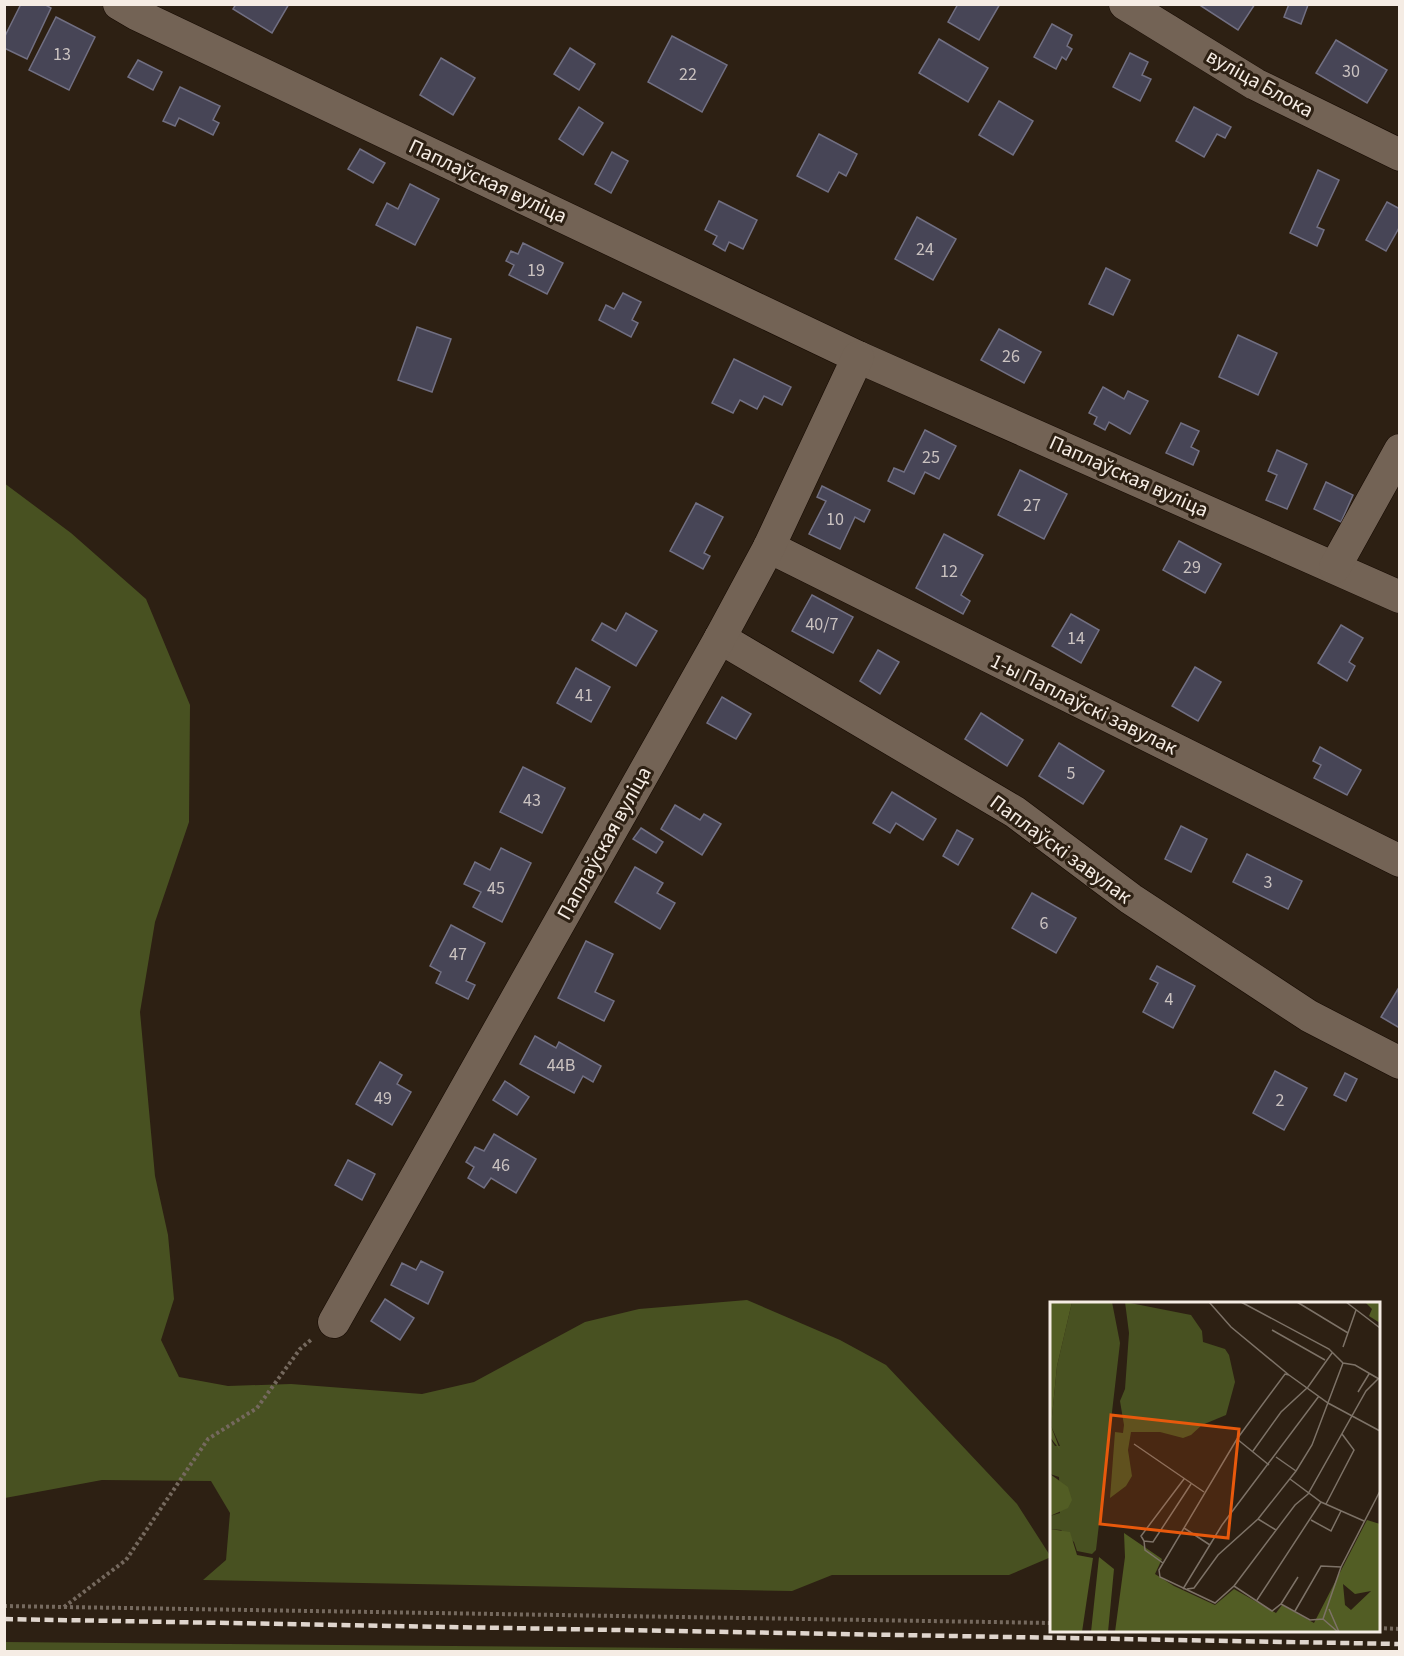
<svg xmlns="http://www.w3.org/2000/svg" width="1404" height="1656" font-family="'Source Sans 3',sans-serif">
<rect width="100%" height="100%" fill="#2d2013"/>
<!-- green -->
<g fill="#485121">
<polygon points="4,483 71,533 146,599 190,705 189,822 155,922 140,1012 155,1176 168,1235 174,1299 161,1340 179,1377 228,1386 291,1384 422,1394 474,1382 585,1322 639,1309 747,1300 840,1340 886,1365 1017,1504 1051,1557 1009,1575 832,1575 792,1591 203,1580 226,1560 230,1513 211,1481 102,1480 5,1498"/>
<polygon points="5,1642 1012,1651 5,1652"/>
</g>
<!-- building -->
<g fill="#474556" stroke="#716f82" stroke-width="1.5">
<polygon points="21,4 44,4 51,8 27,59 4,48 4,38"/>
<polygon points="236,4 289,4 272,33 233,9"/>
<polygon points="958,4 1000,4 979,40 948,22"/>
<polygon points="1198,4 1255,4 1238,30"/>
<polygon points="1289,4 1308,5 1301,24 1284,17"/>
<polygon points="56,17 95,37 69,90 29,70"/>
<polygon points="1052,24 1072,35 1067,46 1072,49 1066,60 1062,57 1056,69 1034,57"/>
<polygon points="672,36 727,65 702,112 648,82"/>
<polygon points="939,39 988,68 968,102 919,73"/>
<polygon points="1336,40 1387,70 1367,103 1316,73"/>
<polygon points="570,48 595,64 579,90 554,74"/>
<polygon points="1130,53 1148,62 1142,75 1151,79 1140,101 1113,87"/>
<polygon points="441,58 475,78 453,115 420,95"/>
<polygon points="138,60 162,72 153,90 128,77"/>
<polygon points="180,87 220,106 213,120 219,123 213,135 179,118 175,126 163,121"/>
<polygon points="999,101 1033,121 1013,155 979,135"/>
<polygon points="579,107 603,123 583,155 559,139"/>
<polygon points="1194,107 1231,127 1225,138 1217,134 1204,157 1176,141"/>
<polygon points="819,134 857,154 846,176 839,172 828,192 797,176"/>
<polygon points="360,149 385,163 373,183 348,169"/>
<polygon points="612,152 628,161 611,193 595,184"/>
<polygon points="1318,170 1339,180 1317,227 1324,230 1317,246 1290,233"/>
<polygon points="410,184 439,199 415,245 376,225 387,203 398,209"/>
<polygon points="719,201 757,220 743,249 729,242 725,251 713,244 717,236 705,230"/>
<polygon points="1387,202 1400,209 1400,226 1386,251 1366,240"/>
<polygon points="917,217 956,239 933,280 895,259"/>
<polygon points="523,243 563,263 547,294 509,275 514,265 506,261 511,251 518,254"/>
<polygon points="1106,268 1130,280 1113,315 1089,304"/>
<polygon points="623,293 641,302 632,320 638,323 631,337 599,320 606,305 614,309"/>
<polygon points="417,327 451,339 432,392 398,380"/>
<polygon points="999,329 1041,352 1024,383 981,360"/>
<polygon points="1238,335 1277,353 1258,395 1219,377"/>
<polygon points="734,359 791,387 782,405 764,396 757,409 740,400 733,413 712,403"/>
<polygon points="1103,387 1124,399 1128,391 1148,401 1130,434 1109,422 1105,430 1094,424 1097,417 1089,413"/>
<polygon points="1181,423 1199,431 1191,447 1199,451 1193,465 1166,453"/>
<polygon points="925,430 956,446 939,479 925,472 914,494 888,481 894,468 904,472"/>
<polygon points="1277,450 1307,464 1287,509 1266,500 1277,475 1268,471"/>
<polygon points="1020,470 1067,494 1044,539 998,515"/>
<polygon points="1326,482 1353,495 1341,522 1314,509"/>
<polygon points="822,486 870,510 864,522 855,517 840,549 809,534 826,501 817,497"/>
<polygon points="696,503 723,517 704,553 710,556 703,569 670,551"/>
<polygon points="944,534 983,555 961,595 970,601 963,614 916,588"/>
<polygon points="1179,541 1221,564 1205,593 1163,570"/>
<polygon points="812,595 853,617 833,653 792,631"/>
<polygon points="626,613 657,631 636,666 592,640 602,623 616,631"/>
<polygon points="1071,614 1099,630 1081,663 1052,646"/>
<polygon points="1341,625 1363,638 1349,662 1355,666 1347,681 1318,663"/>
<polygon points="878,650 899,662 880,694 860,681"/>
<polygon points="1195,667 1221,682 1198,721 1172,706"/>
<polygon points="576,668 610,687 591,722 557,703"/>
<polygon points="722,697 751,714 736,739 707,723"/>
<polygon points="981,713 1023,740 1007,766 965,739"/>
<polygon points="1059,743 1104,771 1083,804 1039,776"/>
<polygon points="1320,747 1361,770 1347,795 1314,778 1321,765 1313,761"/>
<polygon points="523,767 565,788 542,833 500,812"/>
<polygon points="892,792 936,819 923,840 896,823 890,833 873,823"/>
<polygon points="675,805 700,820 704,814 721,824 702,855 661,829"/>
<polygon points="1181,826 1207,839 1191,872 1165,859"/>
<polygon points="641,828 663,842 656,853 633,839"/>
<polygon points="957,830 973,839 958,865 943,856"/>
<polygon points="501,848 531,863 502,922 473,907 481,892 464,884 475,862 490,870"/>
<polygon points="1247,854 1302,881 1288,909 1233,882"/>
<polygon points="635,867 663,883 657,893 675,903 660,929 615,902"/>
<polygon points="1032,893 1076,918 1056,953 1012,928"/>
<polygon points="451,925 485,943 466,981 475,985 468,999 436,983 441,972 430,966"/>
<polygon points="586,941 613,954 595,992 614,1001 604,1021 558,998"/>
<polygon points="1157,966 1195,986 1173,1028 1143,1012 1158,983 1150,979"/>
<polygon points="1398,989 1400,1025 1398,1027 1381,1017"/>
<polygon points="535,1036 556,1048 559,1042 601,1066 593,1082 583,1076 574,1093 520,1064"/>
<polygon points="380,1062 402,1075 397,1084 411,1092 392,1125 356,1104"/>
<polygon points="1275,1071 1307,1088 1284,1130 1253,1113"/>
<polygon points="1345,1073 1357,1079 1346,1101 1334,1095"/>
<polygon points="505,1081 529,1097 517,1115 493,1100"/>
<polygon points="494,1134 536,1159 516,1193 491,1178 484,1188 468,1178 474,1167 466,1162 475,1147 484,1151"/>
<polygon points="348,1160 375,1174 362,1200 335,1185"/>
<polygon points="421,1261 443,1272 428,1304 391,1285 402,1263 416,1270"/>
<polygon points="385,1299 414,1318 400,1340 371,1321"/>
</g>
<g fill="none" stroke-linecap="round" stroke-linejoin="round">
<!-- minor casing -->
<g stroke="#150901" stroke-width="33">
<g id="minor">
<polyline points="119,4 136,14 858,357 1400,597"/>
<polyline points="1125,4 1255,84 1400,155"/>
<polyline points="769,547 1400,861"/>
<polyline points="1335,567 1400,450"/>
<polyline points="720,638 1015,812 1131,899 1309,1016 1400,1063"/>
<polyline points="334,1322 720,638 769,547 858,357"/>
</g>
</g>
<!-- path -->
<g stroke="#75695e" stroke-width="4" stroke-dasharray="3 3" stroke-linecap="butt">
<polyline points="4,1606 64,1607 126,1560 208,1439 257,1408 300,1349 312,1339"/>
<polyline points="64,1607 1052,1623"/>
<polyline points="1378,1628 1400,1629"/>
</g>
<!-- minor -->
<use href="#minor" stroke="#736355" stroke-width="32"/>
<!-- rail -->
<polyline stroke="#dfd5cd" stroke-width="4.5" stroke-dasharray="9 4.5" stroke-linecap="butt" points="4,1619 1400,1644"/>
</g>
<g text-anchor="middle" stroke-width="6" stroke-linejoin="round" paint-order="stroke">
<!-- number labels -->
<g font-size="18" fill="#cac2c0">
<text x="62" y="60">13</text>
<text x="1351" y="77">30</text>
<text x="688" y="80">22</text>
<text x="925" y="255">24</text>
<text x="536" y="276">19</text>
<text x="1011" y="362">26</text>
<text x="931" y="463">25</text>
<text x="1032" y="511">27</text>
<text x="835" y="525">10</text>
<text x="1192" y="573">29</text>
<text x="949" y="577">12</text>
<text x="822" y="630">40/7</text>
<text x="1076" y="644">14</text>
<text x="584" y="701">41</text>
<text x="1071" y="779">5</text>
<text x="532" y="806">43</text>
<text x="1268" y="888">3</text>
<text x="496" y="894">45</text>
<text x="1044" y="929">6</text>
<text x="458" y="960">47</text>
<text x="1169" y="1005">4</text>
<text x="561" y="1071">44В</text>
<text x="383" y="1104">49</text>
<text x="1280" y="1106">2</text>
<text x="501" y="1171">46</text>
</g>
<!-- street labels -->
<g font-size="21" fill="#f5ece4" stroke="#2d2013">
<text transform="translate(1260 83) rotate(29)" y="7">вуліца Блока</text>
<text transform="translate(488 181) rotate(25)" y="7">Паплаўская вуліца</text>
<text transform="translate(1129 476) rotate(24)" y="7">Паплаўская вуліца</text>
<text transform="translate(1084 704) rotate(26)" y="7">1-ы Паплаўскі завулак</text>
<text transform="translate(604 843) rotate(-61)" y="7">Паплаўская вуліца</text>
<text transform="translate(1061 849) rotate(36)" y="7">Паплаўскі завулак</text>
</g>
</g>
<!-- overview -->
<g transform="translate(1050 1302)">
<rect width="330" height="330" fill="#2d2013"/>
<path d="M 22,0 L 62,0 L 70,41 L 46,248 L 42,252 L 27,249 L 24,240 L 11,228 L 0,227 L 0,214 L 10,211 L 9,175 L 0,172 L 0,136 L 5,144 L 10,144 L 1,124 L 7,64 ZM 75,0 L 141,13 L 152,29 L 153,40 L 175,47 L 179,53 L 185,80 L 176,113 L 152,123 L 141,133 L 133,136 L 110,130 L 81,130 L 78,148 L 82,174 L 76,184 L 60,196 L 65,130 L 73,131 L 74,123 L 70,99 L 75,87 L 79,31 Z" fill="#485121"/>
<path d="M 0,0 L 22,0 L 7,64 L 1,124 L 10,148 L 0,135 ZM 315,0 L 330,0 L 330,21 L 319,14 L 322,7 ZM 0,172 L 18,185 L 22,198 L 18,206 L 0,214 ZM 317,218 L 330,222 L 330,330 L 65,330 L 75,255 L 74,231 L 112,257 L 105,272 L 124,284 L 165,303 L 184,287 L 226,311 L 232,303 L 264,321 ZM 293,282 L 305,292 L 321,289 L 301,308 L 295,303 ZM 0,227 L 20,230 L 27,253 L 43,256 L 32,330 L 0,330 ZM 49,255 L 64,267 L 58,330 L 41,330 Z" fill="#525d24" fill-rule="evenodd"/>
<path fill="none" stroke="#7d7267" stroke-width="1.5" d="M 159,0 L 181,25 L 239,73 L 278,101 L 330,129M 191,0 L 279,47 L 293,61 L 305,63 L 329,77M 247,0 L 298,31M 296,0 L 330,26M 222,28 L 275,58M 293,45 L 306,8M 239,73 L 235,72 L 187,137 L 109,268 L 110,275 L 165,301 L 184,284 L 222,309 L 231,302 L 260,318 L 273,317 L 291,265 L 330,189M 308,90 L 319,72M 187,137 L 219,163M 84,142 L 154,190M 203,149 L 231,110 L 258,85 L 282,51M 226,155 L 246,169M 134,177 L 91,234 L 94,239 L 103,240 L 141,182M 240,177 L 271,200 L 314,219M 276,202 L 304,148 L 292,132M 208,217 L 226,228M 261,218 L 281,229 L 291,209M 134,226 L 160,243M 94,239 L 95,248 L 113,261M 184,284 L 245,203 L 258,192 L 316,89 L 328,77M 133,287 L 172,223 L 269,94M 137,287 L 144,286 L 168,253 L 208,217 L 246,169 L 262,143 L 293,61M 207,298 L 271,200M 231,302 L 248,275M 279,307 L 289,330M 245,309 L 271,264 L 291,265M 273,317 L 288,330"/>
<path fill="#e8590c" fill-opacity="0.15" stroke="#e8590c" stroke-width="3" d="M 61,113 L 189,127 L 178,236 L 50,222 Z"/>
<rect width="330" height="330" fill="none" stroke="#f5ece4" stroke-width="3"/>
</g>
<!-- border -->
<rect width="1404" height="1656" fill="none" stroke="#f5ece4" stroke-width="12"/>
</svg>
